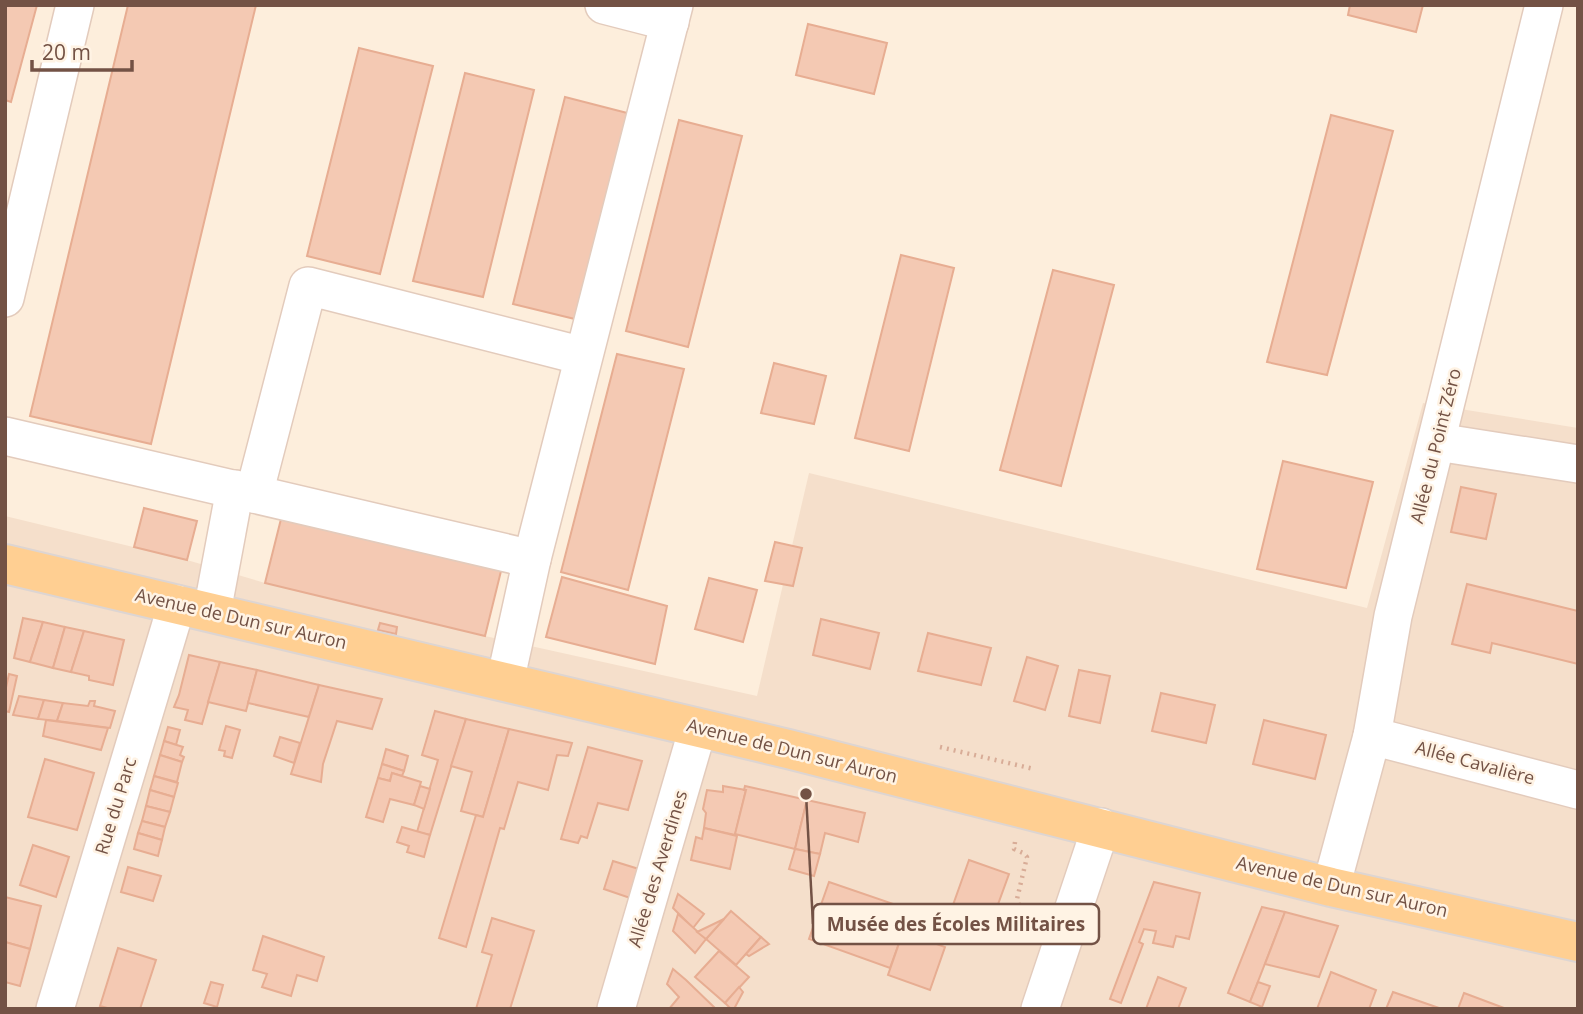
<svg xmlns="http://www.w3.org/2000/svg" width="1583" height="1014" font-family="'Open Sans',sans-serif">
<rect width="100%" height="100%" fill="#fdeedc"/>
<!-- residential -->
<polygon fill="#f5dfcb" points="1423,403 1578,428 1578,1009 5,1009 5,516 187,560 265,583 485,636 757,696 809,473 1367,608"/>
<!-- building -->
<g fill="#f4c9b3" stroke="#e7ad92" stroke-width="2">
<polygon points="5,5 37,5 11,102 5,100"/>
<polygon points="128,5 256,5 151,444 30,416"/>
<polygon points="1350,5 1423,5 1416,32 1348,15"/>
<polygon points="808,24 887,43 874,94 796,75"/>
<polygon points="359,48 433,66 380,274 307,256"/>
<polygon points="465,73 534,90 483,297 413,281"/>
<polygon points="565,97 635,115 583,321 513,304"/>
<polygon points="1331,115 1393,131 1327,375 1267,362"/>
<polygon points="679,120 742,136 688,347 626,331"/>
<polygon points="901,255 954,268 909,451 855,438"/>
<polygon points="1053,270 1114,285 1061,486 1000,470"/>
<polygon points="617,354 684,369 628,590 561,572"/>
<polygon points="774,363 826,376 814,424 761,413"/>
<polygon points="1283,461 1373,482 1346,588 1257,569"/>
<polygon points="1461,487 1496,494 1486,539 1451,532"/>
<polygon points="144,508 197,521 187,560 134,547"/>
<polygon points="282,515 502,567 485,636 265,583"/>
<polygon points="775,542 802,548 793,586 765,581"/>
<polygon points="562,577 667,606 655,664 546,637"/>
<polygon points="709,578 757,590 743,642 695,629"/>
<polygon points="1467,584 1578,611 1578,664 1492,643 1490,653 1452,644"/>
<polygon points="23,618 43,622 30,662 14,658"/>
<polygon points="821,619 879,633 870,669 813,655"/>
<polygon points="43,622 65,627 53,668 30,662"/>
<polygon points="380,623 397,627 396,634 378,630"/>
<polygon points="65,627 84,631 71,672 53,668"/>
<polygon points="84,631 124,640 113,685 89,680 89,676 71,672"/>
<polygon points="928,633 991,648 981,685 918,671"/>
<polygon points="189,655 220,662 202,724 185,720 188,710 174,707 179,695"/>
<polygon points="1027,657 1058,666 1045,710 1014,701"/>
<polygon points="220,662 257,670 246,711 208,702"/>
<polygon points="257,670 319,685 309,717 248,703"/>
<polygon points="1079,670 1110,676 1100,723 1069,716"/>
<polygon points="9,674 17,676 9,712 5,711 5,692"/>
<polygon points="319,685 382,699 372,729 337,721 323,764 321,782 291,774"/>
<polygon points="1161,693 1215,705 1206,743 1152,731"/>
<polygon points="19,696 44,700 38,719 13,715"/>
<polygon points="44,700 63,703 57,721 38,719"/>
<polygon points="90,701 95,701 94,706 115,711 110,728 57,721 63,703 88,706"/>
<polygon points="435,711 466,719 430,835 417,832 438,760 422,755"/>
<polygon points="466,719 509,729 483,817 461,811 472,772 451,766"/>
<polygon points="46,720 108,728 101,750 43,736"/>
<polygon points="1264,720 1326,735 1315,779 1253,764"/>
<polygon points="226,726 240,730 232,758 224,756 225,751 219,750"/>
<polygon points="168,727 180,730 176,745 164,741"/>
<polygon points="509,729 572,743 568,756 557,755 548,790 518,782 504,829 500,828 466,947 439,938 476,815 483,817"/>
<polygon points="280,737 300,743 294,763 274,756"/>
<polygon points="164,741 183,747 180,755 184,757 182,762 160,755"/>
<polygon points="588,747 642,761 628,810 598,803 587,838 581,836 578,843 561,839"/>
<polygon points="386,749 408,756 404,771 382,764"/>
<polygon points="160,755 182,762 177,782 154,776"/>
<polygon points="45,759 94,773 77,830 28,817"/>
<polygon points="382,764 404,771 402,776 392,773 390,781 378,778"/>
<polygon points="392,773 421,782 414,805 390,799 383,822 366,817 378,778 390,781"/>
<polygon points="154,776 178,783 174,797 150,790"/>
<polygon points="420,786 430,789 424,809 414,805"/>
<polygon points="723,786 746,790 735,835 704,828 706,813 703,809 707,790 723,792"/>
<polygon points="745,786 807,800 795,849 735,834 746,790 744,790"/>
<polygon points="150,790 174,797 170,812 146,806"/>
<polygon points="807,800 865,813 858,842 825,833 820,854 795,849"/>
<polygon points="146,806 170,812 165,827 142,821"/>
<polygon points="142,821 165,827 162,840 138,833"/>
<polygon points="402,827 430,835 424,857 407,852 409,846 397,842"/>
<polygon points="704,828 737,836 730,869 691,860 696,837 702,839"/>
<polygon points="138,833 162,840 158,856 134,849"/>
<polygon points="33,845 69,857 56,897 20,885"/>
<polygon points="795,849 820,854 814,876 789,869"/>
<polygon points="969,860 1009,874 993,918 983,915 977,931 953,923 958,906 953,905"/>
<polygon points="613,861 642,870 633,899 604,889"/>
<polygon points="128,867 161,876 153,901 121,892"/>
<polygon points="829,882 911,910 890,968 809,939"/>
<polygon points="1154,882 1200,893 1189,939 1176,936 1173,947 1153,943 1156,931 1144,929 1139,942 1143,944 1121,1003 1110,999"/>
<polygon points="678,894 704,914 693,928 673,908"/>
<polygon points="5,897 41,906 30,949 5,942"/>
<polygon points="1262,907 1285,912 1250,1002 1228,993"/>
<polygon points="731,911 761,937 736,965 706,939"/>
<polygon points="1285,912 1338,926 1319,977 1265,964"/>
<polygon points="678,914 706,939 695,953 673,931"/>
<polygon points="492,918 534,931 510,1009 476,1009 492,955 482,952"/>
<polygon points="724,919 706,939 697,932"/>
<polygon points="903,932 945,947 930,990 888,975"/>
<polygon points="263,936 324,957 317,981 297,975 291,996 262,987 267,974 253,970"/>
<polygon points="761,937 769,944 749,956 746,954"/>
<polygon points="5,942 30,949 20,986 5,982"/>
<polygon points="118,948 156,960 140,1009 111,1009 100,1006"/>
<polygon points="719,951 749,977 725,1003 695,977"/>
<polygon points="673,969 686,980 716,1009 669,1009 679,997 667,984"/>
<polygon points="1331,972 1376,990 1369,1009 1317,1009"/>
<polygon points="1158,977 1186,988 1178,1009 1146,1009"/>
<polygon points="211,982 223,985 217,1007 204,1003"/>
<polygon points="1258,982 1270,986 1262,1007 1250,1002"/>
<polygon points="739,987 743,992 734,1009 731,1009 725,1003"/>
<polygon points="1393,992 1439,1008 1386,1009"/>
<polygon points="1464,993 1504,1008 1504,1009 1458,1009"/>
</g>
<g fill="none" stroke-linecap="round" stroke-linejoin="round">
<!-- minor casing -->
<g stroke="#e3cbbc" stroke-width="40">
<g id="minor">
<polyline points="604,5 670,22"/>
<polyline points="5,298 75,5"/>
<polyline points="5,436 532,559 505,682"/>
<polyline points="1437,442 1578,464"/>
<polyline points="254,494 308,286 583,356"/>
<polyline points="532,559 674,5"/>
<polyline points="212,612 235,489"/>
<polyline points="1372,736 1578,790"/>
<polyline points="1331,887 1372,736 1393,616 1544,5"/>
<polyline points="55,1009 177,604"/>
<polyline points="616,1009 698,728"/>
<polyline points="1040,1009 1101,827"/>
</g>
</g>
<!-- major casing -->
<g stroke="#ddd5d2" stroke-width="42">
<polyline id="major" points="5,564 788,749 1331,887 1578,942"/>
</g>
<!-- path -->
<g stroke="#d8ac97" stroke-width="4.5" stroke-dasharray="2 5" stroke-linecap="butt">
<polyline points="940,747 1034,769"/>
<polyline points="1015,842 1014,849 1023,853 1027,857 1017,899 1020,908 1035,916"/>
</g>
<!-- minor -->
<use href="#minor" stroke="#fff" stroke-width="37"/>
<!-- major -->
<use href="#major" stroke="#ffcf92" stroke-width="38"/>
</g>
<g text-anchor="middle" stroke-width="5" stroke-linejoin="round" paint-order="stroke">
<!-- street labels -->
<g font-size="18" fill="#735245" stroke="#fff3e4">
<text transform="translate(1436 446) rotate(-76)" y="6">Allée du Point Zéro</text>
<text transform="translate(241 619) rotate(13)" y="6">Avenue de Dun sur Auron</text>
<text transform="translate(792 751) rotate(14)" y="6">Avenue de Dun sur Auron</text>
<text transform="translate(1475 763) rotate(15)" y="6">Allée Cavalière</text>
<text transform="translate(116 806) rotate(-73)" y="6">Rue du Parc</text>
<text transform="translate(658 869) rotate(-73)" y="6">Allée des Averdines</text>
<text transform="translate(1342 887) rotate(13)" y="6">Avenue de Dun sur Auron</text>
</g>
</g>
<!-- callouts -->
<path fill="none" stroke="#735245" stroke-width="2.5" d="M806 794L813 924"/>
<circle fill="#735245" stroke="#fff3e4" stroke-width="2.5" cx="806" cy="794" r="7"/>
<rect fill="#fff3e4" stroke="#735245" stroke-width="2.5" x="813" y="904" width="286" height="40" rx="7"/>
<g font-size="19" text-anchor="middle" font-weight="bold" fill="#735245">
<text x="956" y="931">Musée des Écoles Militaires</text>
</g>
<!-- border -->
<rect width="1583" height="1014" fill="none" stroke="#735245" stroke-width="14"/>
<!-- scale -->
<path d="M32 60v10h100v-10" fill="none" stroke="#735245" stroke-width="3.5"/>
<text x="42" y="60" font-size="21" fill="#735245" stroke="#fff3e4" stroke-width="5" paint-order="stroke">20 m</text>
</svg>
